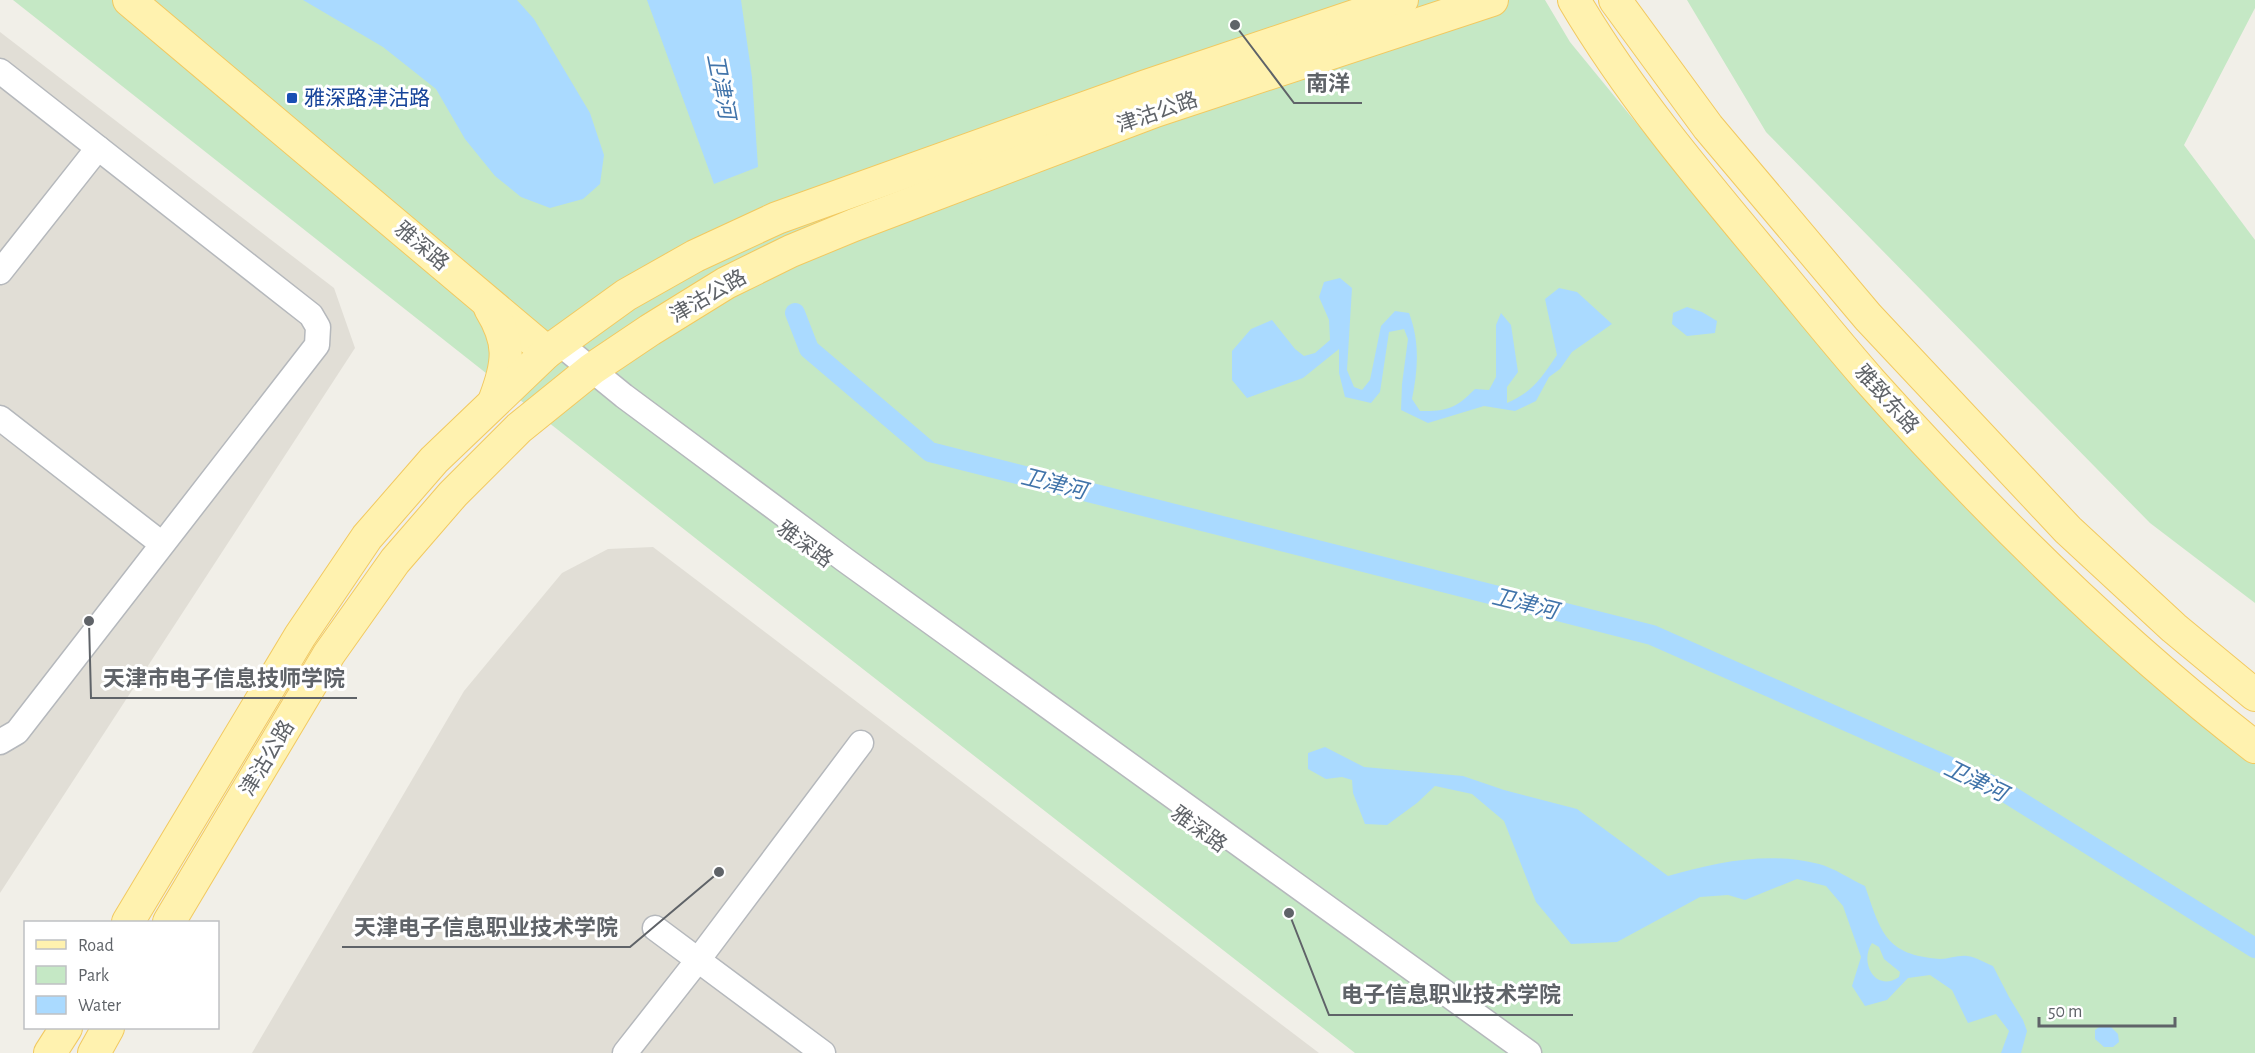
<svg xmlns="http://www.w3.org/2000/svg" width="2255" height="1053" font-family="'Alegreya Sans','Noto Sans SC',sans-serif">
<rect width="100%" height="100%" fill="#f1efe8"/>
<!-- education -->
<g fill="#e1ded6">
<polygon points="0,32 334,288 355,348 0,893"/>
<polygon points="653,547 1319,1053 252,1053 464,691 562,573 608,549"/>
</g>
<!-- green -->
<g fill="#c5e8c5">
<polygon points="13,0 1545,0 1570,42 1806,330 2112,643 2255,761 2255,1053 1355,1053 704,545"/>
<polygon points="1687,0 2255,0 2255,8 2184,145 2255,240 2255,603 2150,523 1766,132"/>
</g>
<!-- water -->
<g fill="#aadaff" fill-rule="evenodd">
<polygon points="303,0 517,0 534,19 590,113 604,155 600,184 583,199 550,208 521,197 495,176 465,139 436,89 383,47"/>
<polygon points="647,0 741,0 752,77 758,167 714,184"/>
<path d="M 1340,278 L 1352,288 L 1347,370 L 1354,387 L 1362,390 L 1370,380 L 1381,326 L 1395,311 L 1409,313 C 1420,342 1418,369 1412,399 L 1420,411 C 1448,411 1455,409 1475,389 L 1489,390 L 1496,377 L 1496,325 L 1501,313 L 1511,325 L 1518,372 L 1507,387 L 1507,403 C 1533,392 1541,378 1557,355 L 1545,299 L 1559,288 L 1577,292 L 1612,324 L 1572,352 L 1560,369 L 1549,377 L 1536,401 L 1515,411 L 1484,406 L 1428,423 L 1401,410 L 1402,384 L 1408,339 L 1404,329 L 1389,332 L 1380,392 L 1371,403 L 1345,397 L 1339,373 L 1339,349 L 1303,378 L 1247,398 L 1232,380 L 1232,351 L 1251,329 L 1272,320 L 1295,349 L 1304,356 L 1315,353 L 1330,340 L 1329,320 L 1319,297 L 1324,282 Z"/>
<polygon points="1687,307 1702,312 1717,321 1715,333 1687,336 1672,324 1673,313"/>
<path d="M 1325,747 L 1364,767 L 1463,776 L 1504,790 L 1577,809 L 1668,876 C 1717,862 1768,851 1819,864 C 1834,868 1850,879 1865,886 C 1881,932 1885,955 1940,959 C 1949,959 1958,955 1967,956 C 1976,957 1985,963 1993,966 L 2009,997 L 2023,1020 L 2027,1031 L 2021,1053 L 2001,1053 L 2009,1031 L 1996,1014 L 1968,1023 L 1952,990 L 1930,975 L 1908,978 L 1887,1000 L 1865,1006 L 1852,986 L 1861,957 L 1843,906 L 1826,886 L 1797,879 L 1745,900 L 1728,895 L 1700,897 L 1617,942 L 1571,944 L 1536,902 L 1504,821 L 1472,794 L 1435,786 L 1417,803 L 1387,825 L 1365,824 L 1353,793 L 1352,780 L 1342,777 L 1326,779 L 1308,769 L 1308,753 ZM 1872,943 L 1879,947 L 1884,959 L 1900,972 L 1899,977 C 1875,993 1859,962 1872,943 Z"/>
<polygon points="2102,1025 2111,1027 2118,1034 2119,1042 2113,1047 2104,1047 2095,1039 2095,1030"/>
</g>
<g fill="none" stroke-linecap="round" stroke-linejoin="round">
<!-- canal -->
<polyline stroke="#aadaff" stroke-width="20" points="795,313 809,349 930,452 1652,635 2000,789 2255,948"/>
<!-- minor casing -->
<g stroke="#b5b8bc" stroke-width="27">
<g id="minor">
<polyline points="0,71 311,315 318,327 317,345 17,732 0,742"/>
<polyline points="0,272 98,148"/>
<polyline points="559,343 624,396 845,560 1529,1053"/>
<polyline points="0,418 162,544"/>
<polyline points="655,928 823,1053"/>
<polyline points="625,1053 698,960 861,743"/>
</g>
</g>
<!-- major casing -->
<g stroke="#f2c960" stroke-width="34">
<g id="major">
<polyline points="129,0 547,352"/>
<path d="M 1574,0 C 1633,100 1709,188 1783,277 C 1812,312 1841,348 1871,382 C 1989,514 2115,639 2255,747"/>
<polyline points="1615,0 1708,127 1868,317 2068,530 2174,628 2255,695"/>
<path d="M 490,308 C 511,342 509,362 495,399"/>
<polyline points="128,922 300,636 367,537 434,460 547,352 626,295 695,256 777,218 1146,86 1402,0"/>
<polyline points="169,922 329,654 395,561 453,494 519,428 592,369 650,330 726,283 791,251 854,225 1155,111 1492,0"/>
<polyline points="50,1053 66,1028"/>
<polyline points="94,1053 108,1028"/>
</g>
</g>
<!-- minor -->
<use href="#minor" stroke="#fff" stroke-width="24"/>
<!-- major -->
<use href="#major" stroke="#fff2af" stroke-width="32"/>
</g>
<!-- markers -->
<rect fill="#1a4fb4" stroke="#fff" stroke-width="2" x="286" y="92" width="12" height="12" rx="3"/>
<g text-anchor="middle" stroke-width="6" stroke-linejoin="round" paint-order="stroke">
<!-- transit labels -->
<g font-size="21" fill="#164399" stroke="#fff" text-anchor="start">
<text x="304" y="105">雅深路津沽路</text>
</g>
<!-- street labels -->
<g font-size="21" fill="#5f6368" stroke="#fff">
<text transform="translate(1157 112) rotate(-19)" y="7">津沽公路</text>
<text transform="translate(422 246) rotate(40)" y="7">雅深路</text>
<text transform="translate(708 296) rotate(-30)" y="7">津沽公路</text>
<text transform="translate(1887 399) rotate(48)" y="7">雅致东路</text>
<text transform="translate(805 544) rotate(36)" y="7">雅深路</text>
<text transform="translate(267 758) rotate(-59)" y="7">津沽公路</text>
<text transform="translate(1199 829) rotate(36)" y="7">雅深路</text>
</g>
<!-- water labels -->
<g font-size="22" font-style="italic" fill="#4174aa" stroke="#fff">
<text transform="translate(722 86) rotate(79)" y="8">卫津河</text>
<text transform="translate(1054 483) rotate(14)" y="8">卫津河</text>
<text transform="translate(1525 603) rotate(14)" y="8">卫津河</text>
<text transform="translate(1976 780) rotate(26)" y="8">卫津河</text>
</g>
</g>
<!-- callouts -->
<path fill="none" stroke="#5f6368" stroke-width="2" d="M1235 25L1294 103H1362M89 621L91 698H357M719 872L630 947H342M1289 913L1329 1015H1573"/>
<g fill="#5f6368" stroke="#fff" stroke-width="2">
<circle cx="1235" cy="25" r="6"/>
<circle cx="89" cy="621" r="6"/>
<circle cx="719" cy="872" r="6"/>
<circle cx="1289" cy="913" r="6"/>
</g>
<g font-size="22" text-anchor="middle" font-weight="bold" fill="#5f6368" stroke="#fff" stroke-width="6" stroke-linejoin="round" paint-order="stroke">
<text x="1328" y="91">南洋</text>
<text x="224" y="686">天津市电子信息技师学院</text>
<text x="486" y="935">天津电子信息职业技术学院</text>
<text x="1451" y="1002">电子信息职业技术学院</text>
</g>
<!-- legend -->
<rect x="24" y="921" width="195" height="108" fill="#ffffff" stroke="#bfc1c3" stroke-width="1.5"/>
<rect x="36" y="940" width="30" height="9" fill="#fff2af" stroke="#bfc1c3" stroke-width="1.5"/>
<text x="78" y="951" font-size="18" fill="#5f6368">Road</text>
<rect x="36" y="966" width="30" height="18" fill="#c5e8c5" stroke="#bfc1c3" stroke-width="1.5"/>
<text x="78" y="981" font-size="18" fill="#5f6368">Park</text>
<rect x="36" y="996" width="30" height="18" fill="#aadaff" stroke="#bfc1c3" stroke-width="1.5"/>
<text x="78" y="1011" font-size="18" fill="#5f6368">Water</text>
<!-- scale -->
<path d="M2039 1017v9h136v-9" fill="none" stroke="#5f6368" stroke-width="3"/>
<text x="2048" y="1017" font-size="18" fill="#5f6368" stroke="#ffffff" stroke-width="4.5" paint-order="stroke">50 m</text>
</svg>
